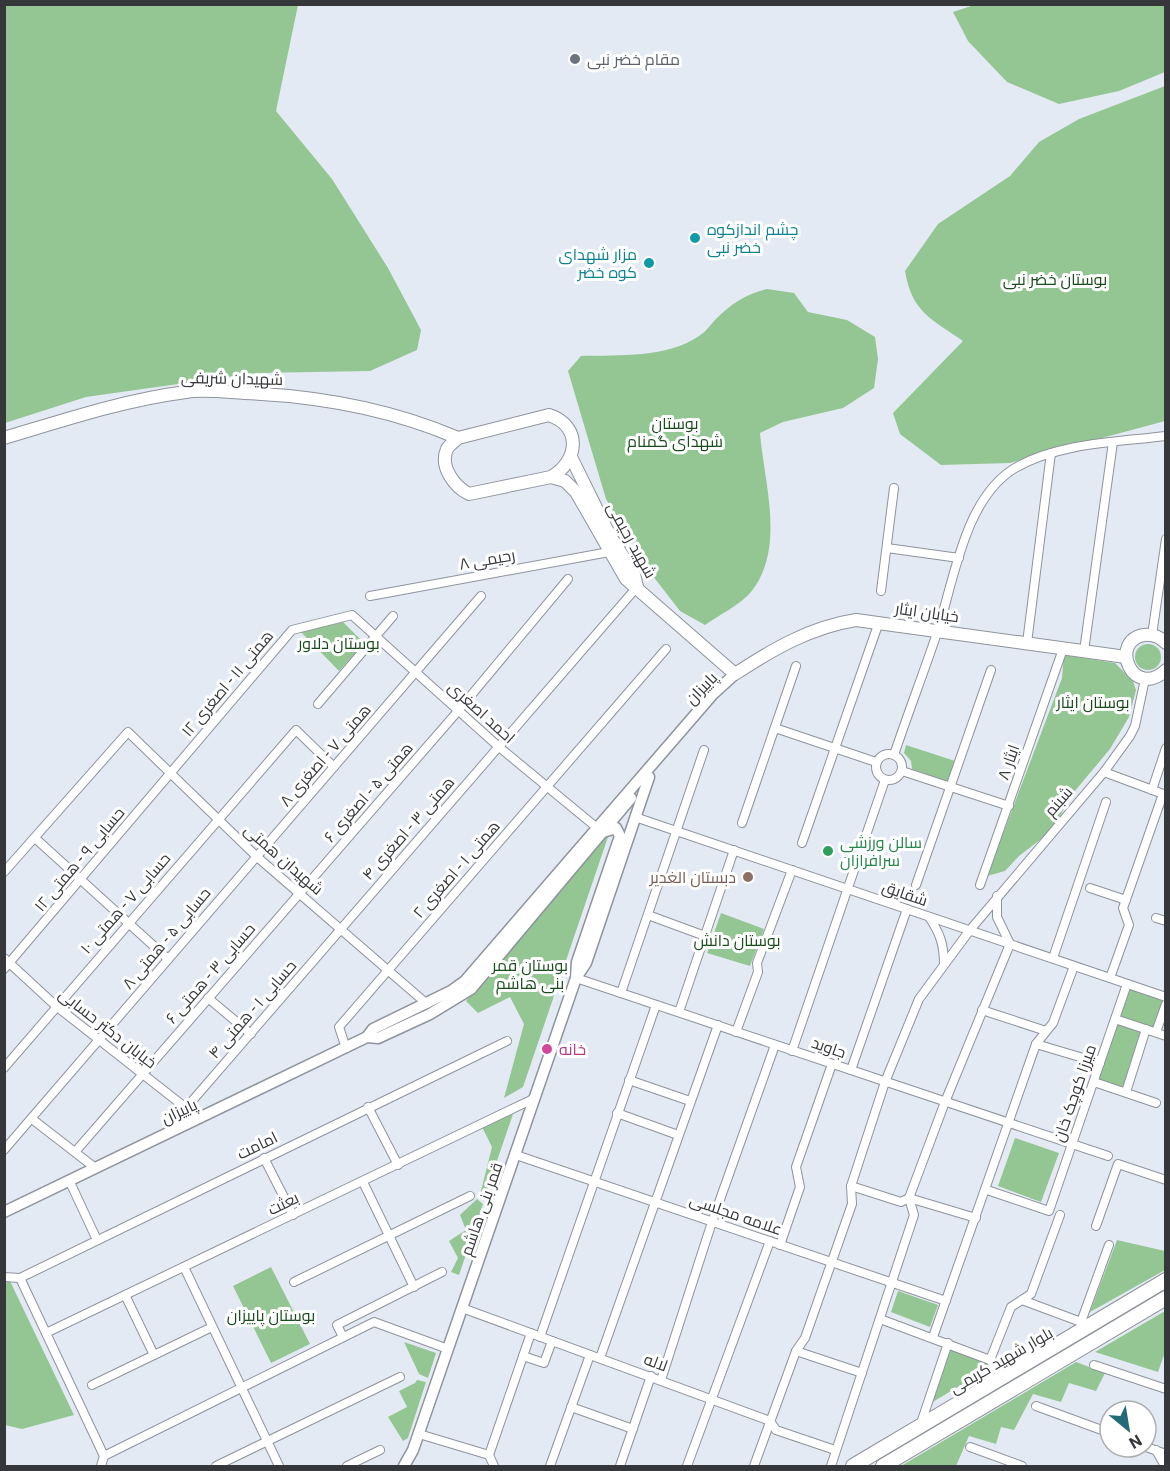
<svg xmlns="http://www.w3.org/2000/svg" width="1170" height="1471" font-family="Roboto,Cairo,sans-serif">
<rect width="100%" height="100%" fill="#e4eaf4"/>
<!-- green -->
<g fill="#94c693">
<polygon points="5,4 298,5 276,111 332,179 388,268 421,330 417,350 370,371 256,373 86,397 5,423"/>
<polygon points="974,5 1165,5 1165,72 1119,91 1059,104 1007,82 968,41 953,12"/>
<path d="M 1165,86 L 1165,421 L 1010,463 L 941,465 L 900,434 L 893,413 L 963,341 C 932,319 912,313 905,271 L 938,224 L 1010,176 L 1039,142 L 1079,119 Z"/>
<path d="M 767,289 L 794,293 L 808,312 L 847,320 L 875,337 L 878,359 L 874,388 L 843,408 L 783,422 L 760,433 C 764,483 786,548 751,592 C 740,605 719,615 705,625 L 680,611 L 649,571 L 606,499 L 568,371 L 581,356 C 619,355 667,358 699,336 C 706,332 710,325 716,319 C 731,304 746,294 767,289 Z"/>
<polygon points="343,622 364,643 339,671 300,631"/>
<circle cx="1148" cy="657" r="13"/>
<polygon points="1064,655 1115,663 1133,681 1136,690 1129,717 1110,749 1069,798 1054,829 1019,856 1005,871 987,876 1062,678"/>
<polygon points="906,745 955,761 947,782 912,769 911,761 904,753"/>
<polygon points="609,834 523,1087 504,1098 524,1024 510,997 478,1013 466,1001"/>
<polygon points="721,913 764,929 750,966 707,953"/>
<polygon points="1129,989 1165,1000 1153,1032 1144,1029 1124,1091 1096,1084"/>
<polygon points="513,1114 484,1199 480,1195 492,1147 482,1127"/>
<polygon points="1015,1138 1059,1153 1041,1202 998,1186"/>
<polygon points="477,1199 483,1204 459,1275 451,1272 458,1258 449,1241 466,1230 460,1215"/>
<polygon points="1117,1240 1165,1251 1165,1270 1090,1312"/>
<polygon points="271,1267 310,1344 271,1363 233,1286"/>
<polygon points="4,1272 9,1279 74,1415 22,1429 5,1425"/>
<polygon points="898,1291 938,1305 930,1327 891,1312"/>
<polygon points="1165,1311 1165,1352 1158,1372 1095,1352"/>
<polygon points="404,1342 436,1353 428,1378 419,1374"/>
<polygon points="949,1348 993,1366 931,1403"/>
<polygon points="1076,1362 1105,1373 1096,1391 1069,1383 1061,1402 1033,1394 1014,1430 1001,1427 996,1444 969,1436 956,1466 901,1466"/>
<polygon points="417,1380 426,1382 408,1438 403,1441 388,1417 407,1407 399,1391 415,1383"/>
</g>
<g fill="none" stroke-linecap="round" stroke-linejoin="round">
<!-- minor casing -->
<g stroke="#8e939c" stroke-width="10">
<g id="minor">
<polyline points="887,548 959,558"/>
<polyline points="881,591 894,488"/>
<polyline points="370,596 609,552"/>
<polyline points="1152,635 1166,539"/>
<polyline points="1027,643 1051,453"/>
<polyline points="1084,651 1113,442"/>
<polyline points="318,704 393,616"/>
<polyline points="775,728 876,762"/>
<circle cx="889" cy="767" r="13"/>
<path d="M 894,755 C 908,713 924,672 938,630 C 954,579 965,498 1015,468 C 1058,443 1117,442 1166,436"/>
<polyline points="902,771 1009,806"/>
<polyline points="1104,772 1166,795"/>
<polyline points="1152,790 1166,748"/>
<polyline points="635,817 1166,997"/>
<polyline points="742,823 796,666"/>
<polyline points="35,838 168,959"/>
<polyline points="802,843 879,622"/>
<polyline points="4,872 128,732 256,856 427,1004"/>
<polyline points="916,885 991,670"/>
<polyline points="980,885 1063,649"/>
<polyline points="1090,888 1126,900"/>
<polyline points="648,915 705,936"/>
<path d="M 929,917 C 940,933 944,945 944,964"/>
<polyline points="1156,918 1166,921"/>
<polyline points="4,958 56,1006 186,1108 192,1121"/>
<polyline points="1053,958 1106,802"/>
<polyline points="4,969 292,630 352,615 499,747 596,827"/>
<polyline points="576,978 1108,1156"/>
<polyline points="1110,978 1129,925 1123,908 1163,794"/>
<polyline points="621,993 704,750"/>
<polyline points="208,998 251,1034"/>
<polyline points="982,1010 1046,1031"/>
<polyline points="679,1012 734,850"/>
<polyline points="1115,1019 1166,1036"/>
<polyline points="736,1032 758,972 757,963 792,870"/>
<polyline points="1156,1032 1166,1004"/>
<polyline points="1036,1044 1100,1063"/>
<polyline points="346,1048 339,1027 666,649"/>
<polyline points="792,1051 885,780"/>
<polyline points="4,1068 296,730 334,767"/>
<polyline points="851,1070 907,909"/>
<polyline points="629,1080 690,1101"/>
<polyline points="1094,1082 1156,1103"/>
<polyline points="1126,1092 1146,1029"/>
<polyline points="368,1107 398,1165"/>
<polyline points="186,1108 637,587"/>
<polyline points="617,1113 678,1135"/>
<polyline points="32,1119 94,1167"/>
<polyline points="4,1150 481,596"/>
<polyline points="75,1152 458,711 568,579"/>
<polyline points="516,1155 946,1301"/>
<polyline points="264,1158 293,1215"/>
<polyline points="69,1180 97,1240"/>
<polyline points="363,1182 414,1287"/>
<polyline points="851,1186 901,1202 909,1198 976,1218"/>
<polyline points="987,1190 1049,1211 1127,984"/>
<polyline points="1096,1226 1118,1164 1166,1180"/>
<polyline points="780,1245 800,1187 796,1167 832,1064"/>
<polyline points="184,1267 279,1466"/>
<polyline points="4,1277 20,1278"/>
<polyline points="20,1278 507,1041"/>
<polyline points="20,1278 104,1456"/>
<polyline points="294,1282 470,1196"/>
<polyline points="125,1295 154,1355"/>
<polyline points="1022,1300 1081,1322"/>
<polyline points="462,1308 770,1421 776,1430 835,1450"/>
<polyline points="880,1319 990,1360 1002,1377"/>
<polyline points="1081,1322 1109,1245"/>
<polyline points="46,1333 533,1099"/>
<polyline points="343,1337 337,1325 442,1272"/>
<polyline points="540,1337 656,1005"/>
<polyline points="933,1337 1036,1044 1053,1023 1074,966"/>
<polyline points="796,1351 862,1373"/>
<polyline points="523,1356 544,1363 552,1341"/>
<polyline points="600,1358 718,1025"/>
<polyline points="990,1360 1011,1307 1031,1294 1060,1215"/>
<polyline points="1094,1365 1166,1389"/>
<polyline points="661,1380 712,1222 775,1045"/>
<polyline points="92,1385 212,1327"/>
<polyline points="1036,1406 1110,1433"/>
<polyline points="571,1407 633,1429"/>
<polyline points="920,1426 948,1343"/>
<polyline points="419,1434 489,1455"/>
<polyline points="970,1447 1022,1466"/>
<polyline points="1146,1447 1166,1454"/>
<polyline points="1156,1450 1165,1466"/>
<polyline points="489,1455 531,1333"/>
<polyline points="489,1455 494,1466"/>
<polyline points="101,1466 104,1456 374,1322 448,1349"/>
<polyline points="216,1466 400,1377"/>
<polyline points="347,1466 380,1450"/>
<polyline points="550,1466 590,1355"/>
<polyline points="620,1466 651,1376"/>
<polyline points="687,1466 770,1241"/>
<polyline points="754,1466 796,1351 805,1338 852,1204 851,1186 885,1082 919,999 970,930 1104,772 1130,736 1135,726 1145,679"/>
<polyline points="831,1466 914,1215 909,1198 945,1102 1010,944 997,917 997,896"/>
</g>
</g>
<!-- tertiary casing -->
<g stroke="#8e939c" stroke-width="13">
<g id="tertiary">
<polyline points="576,978 577,962 620,836 616,828 603,832"/>
<polyline points="367,1037 378,1038 430,1014 471,989 631,798"/>
<polyline points="4,1212 367,1037 373,1029 451,991 465,981 713,694 735,674"/>
<polyline points="404,1466 413,1450 576,978 586,963 649,777"/>
</g>
</g>
<!-- secondary casing -->
<g stroke="#8e939c" stroke-width="14">
<g id="secondary">
<path d="M 549,415 C 582,426 579,461 551,477 L 469,494 C 455,487 439,467 447,449 C 449,445 455,441 458,438 Z"/>
<path d="M 4,438 C 64,420 124,400 186,392 C 205,389 226,392 245,393 C 318,396 391,409 458,438"/>
<polyline points="571,457 609,534 634,574 637,587"/>
<path d="M 551,477 L 565,481 L 576,492 L 626,579 L 735,674 C 773,649 811,627 856,620 L 1126,657"/>
<path d="M 1166,643 C 1160,637 1153,634 1144,635 C 1108,641 1133,701 1166,670"/>
</g>
</g>
<!-- primary casing -->
<g stroke="#8e939c" stroke-width="16">
<g id="primary">
<polyline points="853,1466 1166,1280"/>
<polyline points="883,1466 1166,1298"/>
</g>
</g>
<!-- minor -->
<use href="#minor" stroke="#fff" stroke-width="8"/>
<!-- tertiary -->
<use href="#tertiary" stroke="#fff" stroke-width="10"/>
<!-- secondary -->
<use href="#secondary" stroke="#fff" stroke-width="12"/>
<!-- primary -->
<use href="#primary" stroke="#fff" stroke-width="14"/>
</g>
<!-- markers -->
<circle fill="#6b7280" stroke="#fff" stroke-width="2" cx="575" cy="59" r="6"/>
<g fill="#0f9aa8" stroke="#fff" stroke-width="2">
<circle cx="695" cy="238" r="6"/>
<circle cx="649" cy="263" r="6"/>
</g>
<circle fill="#2e9e5b" stroke="#fff" stroke-width="2" cx="828" cy="851" r="6"/>
<circle fill="#8d6e63" stroke="#fff" stroke-width="2" cx="748" cy="877" r="6"/>
<circle fill="#d1479c" stroke="#fff" stroke-width="2" cx="547" cy="1049" r="6"/>
<g text-anchor="middle" stroke-width="6" stroke-linejoin="round" paint-order="stroke">
<!-- worship labels -->
<g font-size="16" fill="#5b616d" stroke="#fff" text-anchor="start">
<text x="587" y="65">مقام خضر نبی</text>
</g>
<!-- culture labels -->
<g font-size="16" fill="#0d838f" stroke="#fff" text-anchor="start">
<text x="707" y="235">چشم اندازکوه<tspan x="707" dy="18">خضر نبی</tspan></text>
<text x="637" y="260" text-anchor="end">مزار شهدای<tspan x="637" dy="18">کوه خضر</tspan></text>
</g>
<!-- park labels -->
<g font-size="16" fill="#194b1c" stroke="#fff">
<text x="1055" y="285">بوستان خضر نبی</text>
<text x="675" y="429">بوستان<tspan x="675" dy="18">شهدای گمنام</tspan></text>
<text x="339" y="649">بوستان دلاور</text>
<text x="1093" y="708">بوستان ایثار</text>
<text x="737" y="946">بوستان دانش</text>
<text x="530" y="971">بوستان قمر<tspan x="530" dy="18">بنی هاشم</tspan></text>
<text x="271" y="1321">بوستان پاییزان</text>
</g>
<!-- street labels -->
<g font-size="16" fill="#35373b" stroke="#fff">
<text transform="translate(232 378) rotate(1)" y="6">شهیدان شریفی</text>
<text transform="translate(632 540) rotate(61)" y="6">شهید رحیمی</text>
<text transform="translate(487 559) rotate(-10)" y="6">رحیمی ۸</text>
<text transform="translate(927 612) rotate(8)" y="6">خیابان ایثار</text>
<text transform="translate(227 683) rotate(-50)" y="6">همتی ۱۱ - اصغری ۱۲</text>
<text transform="translate(701 688) rotate(-46)" y="6">پاییزان</text>
<text transform="translate(482 712) rotate(42)" y="6">احمد اصغری</text>
<text transform="translate(325 755) rotate(-49)" y="6">همتی ۷ - اصغری ۸</text>
<text transform="translate(1008 762) rotate(-71)" y="6">ایثار ۸</text>
<text transform="translate(368 792) rotate(-49)" y="6">همتی ۵ - اصغری ۶</text>
<text transform="translate(1058 801) rotate(-49)" y="6">شبنم</text>
<text transform="translate(408 828) rotate(-49)" y="6">همتی ۳ - اصغری ۴</text>
<text transform="translate(79 859) rotate(-50)" y="6">حسابی ۹ - همتی ۱۲</text>
<text transform="translate(284 859) rotate(41)" y="6">شهیدان همتی</text>
<text transform="translate(456 869) rotate(-49)" y="6">همتی ۱ - اصغری ۲</text>
<text transform="translate(905 893) rotate(19)" y="6">شقایق</text>
<text transform="translate(125 903) rotate(-49)" y="6">حسابی ۷ - همتی ۱۰</text>
<text transform="translate(166 938) rotate(-50)" y="6">حسابی ۵ - همتی ۸</text>
<text transform="translate(210 973) rotate(-49)" y="6">حسابی ۳ - همتی ۶</text>
<text transform="translate(252 1009) rotate(-49)" y="6">حسابی ۱ - همتی ۴</text>
<text transform="translate(108 1028) rotate(38)" y="6">خیابان دکتر حسابی</text>
<text transform="translate(829 1047) rotate(19)" y="6">جاوید</text>
<text transform="translate(1074 1093) rotate(-71)" y="6">میرزا کوچک خان</text>
<text transform="translate(179 1111) rotate(-25)" y="6">پاییزان</text>
<text transform="translate(257 1145) rotate(-26)" y="6">امامت</text>
<text transform="translate(283 1203) rotate(-26)" y="6">بعثت</text>
<text transform="translate(481 1209) rotate(-71)" y="6">قمر بنی هاشم</text>
<text transform="translate(736 1214) rotate(19)" y="6">علامه مجلسی</text>
<text transform="translate(1001 1360) rotate(-30)" y="6">بلوار شهید کریمی</text>
<text transform="translate(656 1362) rotate(20)" y="6">لاله</text>
</g>
<!-- leisure labels -->
<g font-size="16" fill="#27864d" stroke="#fff" text-anchor="start">
<text x="840" y="848">سالن ورزشی<tspan x="840" dy="18">سرافرازان</tspan></text>
</g>
<!-- education labels -->
<g font-size="16" fill="#785e54" stroke="#fff" text-anchor="end">
<text x="736" y="883">دبستان الغدیر</text>
</g>
<!-- hotel labels -->
<g font-size="16" fill="#b23c85" stroke="#fff" text-anchor="start">
<text x="559" y="1055">خانه</text>
</g>
</g>
<!-- border -->
<rect width="1170" height="1471" fill="none" stroke="#35373b" stroke-width="12"/>
<!-- north arrow -->
<g transform="translate(1128 1429) rotate(150)"><circle r="28" fill="#ffffff" stroke="#aeafb1" stroke-width="1.5"/>
<path d="M0-4.5L10 22L0 15L-10 22Z" fill="#236a78"/>
<text y="-9" font-size="16" font-weight="bold" text-anchor="middle" fill="#35373b">N</text>
</g>
</svg>
